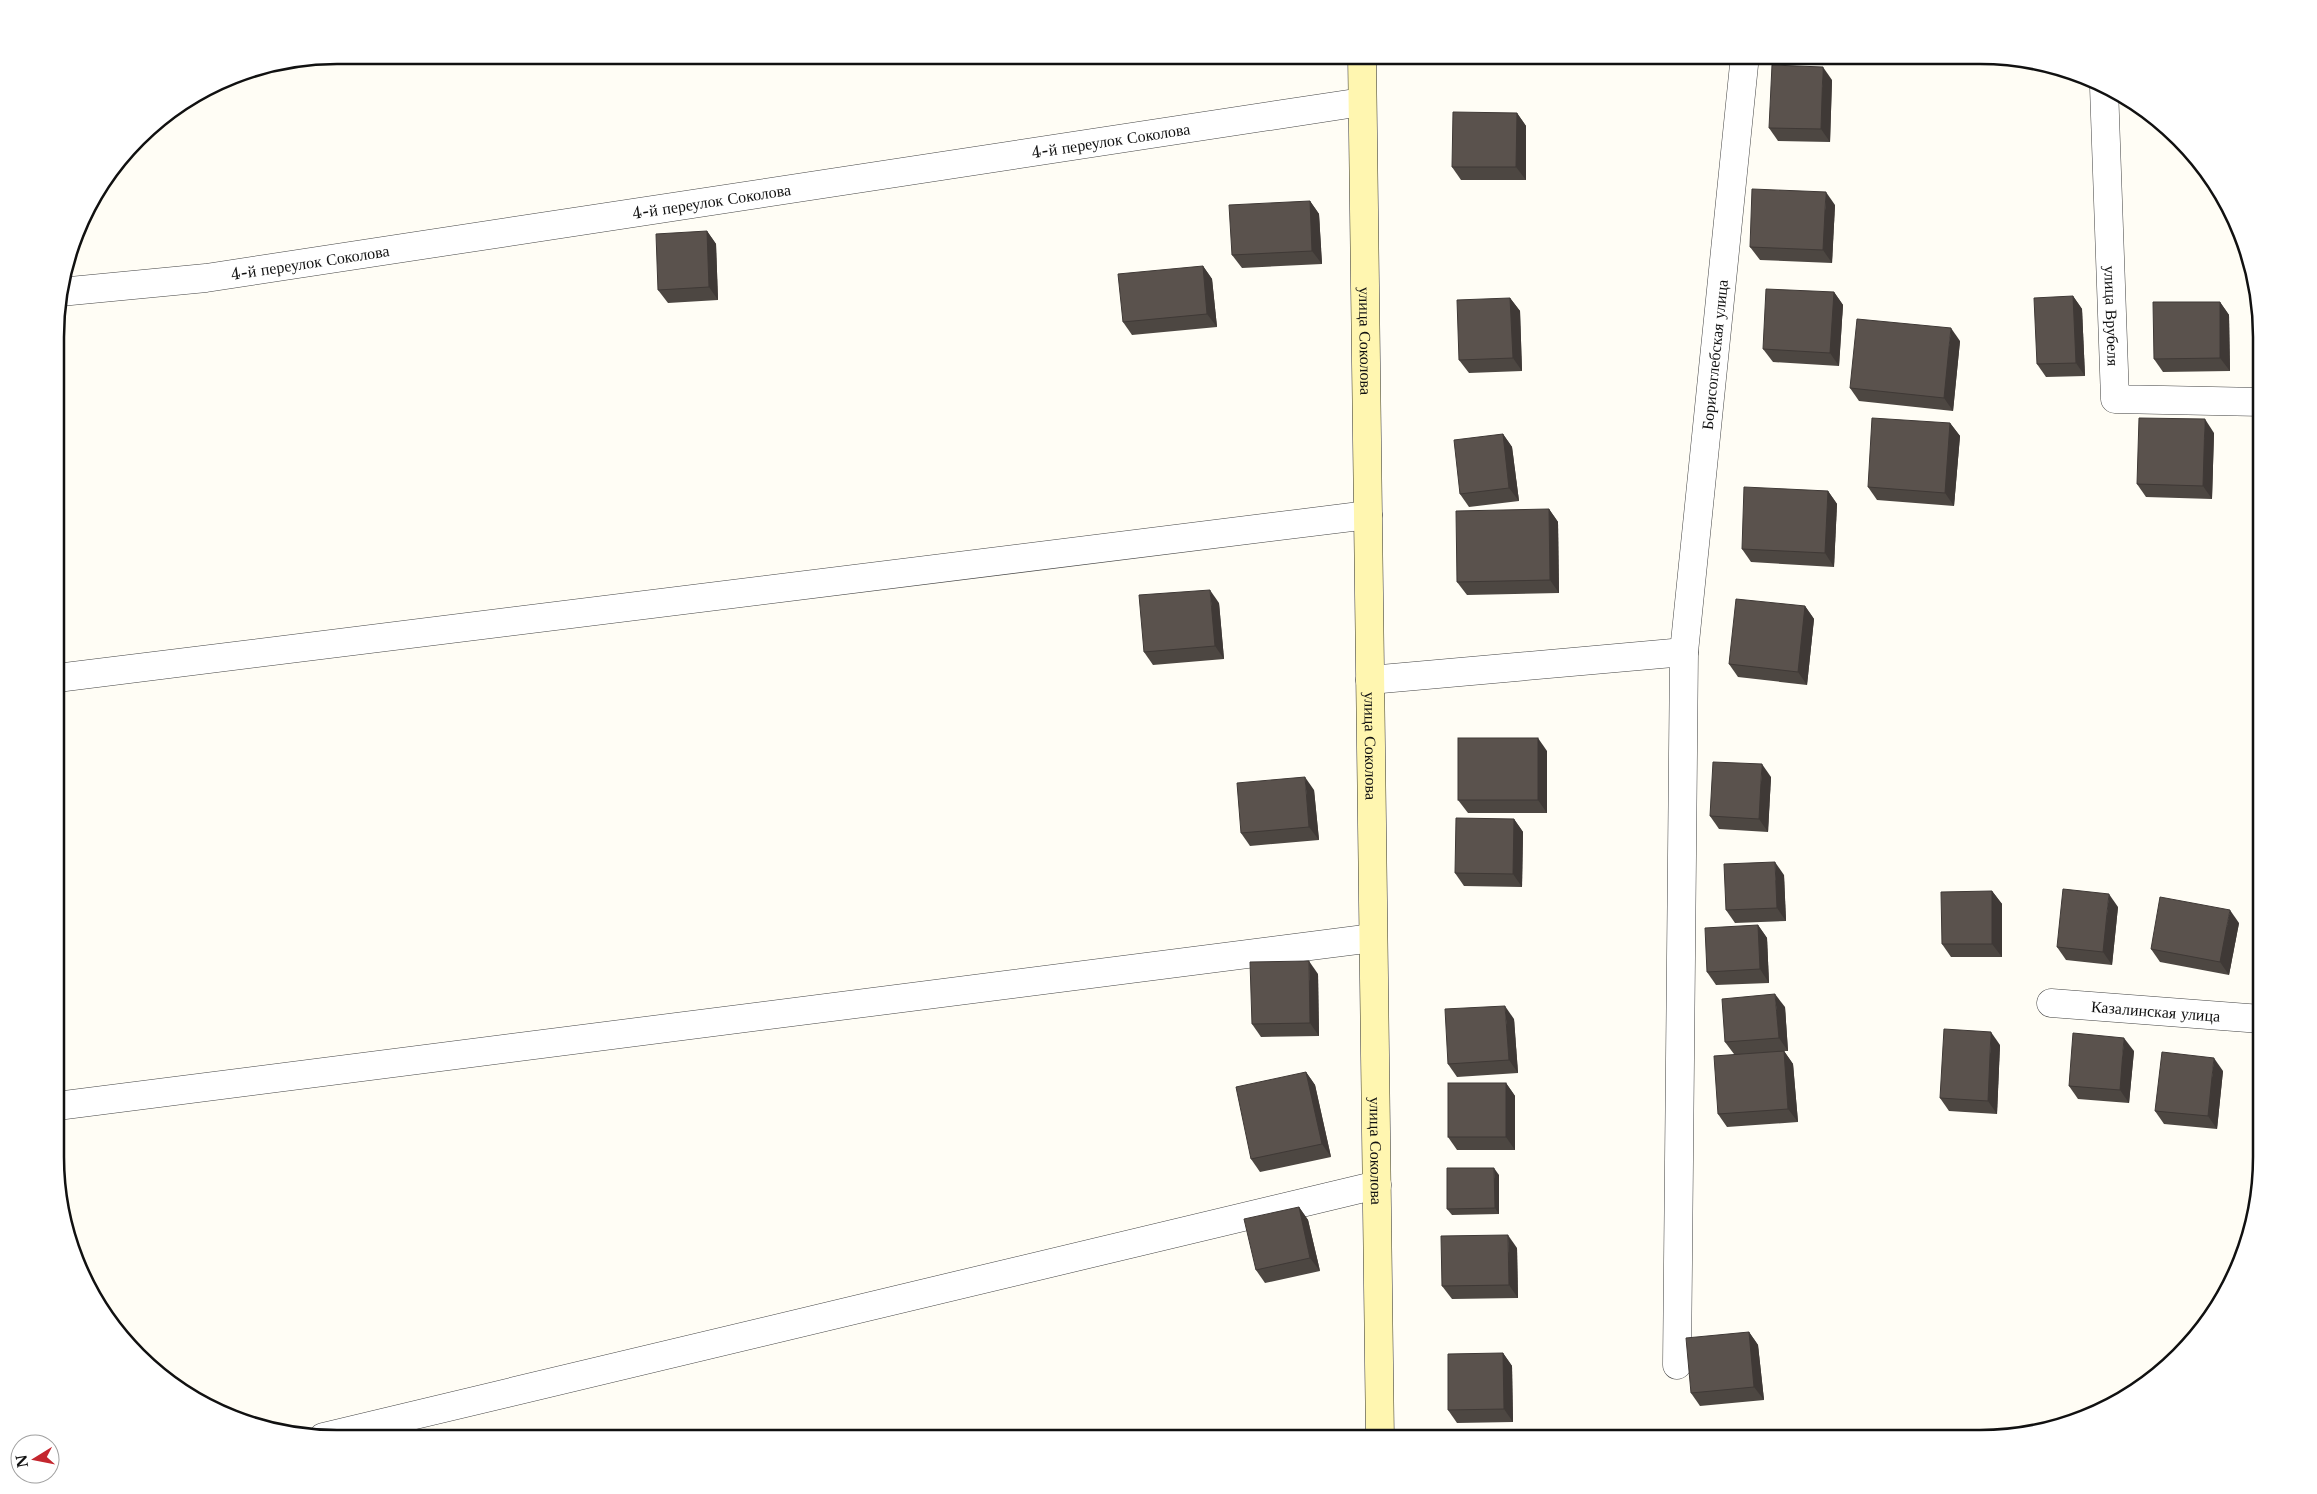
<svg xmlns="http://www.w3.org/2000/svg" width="2317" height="1494" font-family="'Libre Baskerville',serif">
<rect width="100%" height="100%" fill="#fffdf5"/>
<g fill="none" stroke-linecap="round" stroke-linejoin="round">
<!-- minor casing -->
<g stroke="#444" stroke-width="29">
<g id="minor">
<path id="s1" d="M 2104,87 L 2115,399 L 2261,402"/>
<path id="s2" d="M 60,292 L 206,278 L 1362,102"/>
<polyline points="57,678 1368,515"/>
<polyline points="1370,680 1684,652"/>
<path id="s3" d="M 2051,1003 L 2261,1019"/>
<polyline points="57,1106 1373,938"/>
<path id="s4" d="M 1677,1365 L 1684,652 L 1745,55"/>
<polyline points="323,1437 1377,1185"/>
</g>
</g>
<!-- secondary casing -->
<g stroke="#333" stroke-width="29">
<g id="secondary">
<path id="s5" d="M 1362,55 L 1380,1439"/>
</g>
</g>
<!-- minor -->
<use href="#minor" stroke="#fff" stroke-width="28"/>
<!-- secondary -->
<use href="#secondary" stroke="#fff6b0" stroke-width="28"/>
</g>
<!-- wall -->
<g fill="#4d4742">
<polygon points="1048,55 1118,55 1118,61 1054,64"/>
<polygon points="1832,80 1830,142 1778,141 1769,128"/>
<polygon points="1517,113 1526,126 1526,180 1461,180 1452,167"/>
<polygon points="1310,201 1319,214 1322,264 1242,268 1232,255"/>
<polygon points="1835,205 1832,263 1760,260 1750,247"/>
<polygon points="707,231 716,244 718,300 668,303 658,290"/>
<polygon points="1203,266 1212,279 1217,327 1132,335 1123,322"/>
<polygon points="1834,292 1843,305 1839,366 1773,362 1763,349"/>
<polygon points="2073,296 2082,309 2085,376 2046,377 2037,364"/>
<polygon points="1510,298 1520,311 1522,371 1469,373 1459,360"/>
<polygon points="2220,302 2229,315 2230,371 2163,372 2154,359"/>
<polygon points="1960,341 1953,411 1859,401 1850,388"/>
<polygon points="1950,423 1960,436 1954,506 1877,500 1868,487"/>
<polygon points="2214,433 2212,499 2146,497 2137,484"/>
<polygon points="1503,434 1512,447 1519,501 1469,507 1460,494"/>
<polygon points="1828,491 1837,504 1834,567 1751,562 1742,549"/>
<polygon points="1549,509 1558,522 1559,593 1467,595 1457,582"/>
<polygon points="1219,603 1224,659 1153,665 1144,652"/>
<polygon points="1805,606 1814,619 1807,685 1738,677 1729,664"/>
<polygon points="1547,751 1547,813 1468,813 1458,800"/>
<polygon points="1771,777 1768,832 1719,829 1710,816"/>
<polygon points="1314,790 1319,840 1250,846 1241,833"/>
<polygon points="1514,819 1523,832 1522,887 1464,886 1455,873"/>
<polygon points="1784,875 1786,921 1735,923 1726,910"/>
<polygon points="1992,891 2002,904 2002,957 1951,957 1942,944"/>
<polygon points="2118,907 2112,965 2066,960 2057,947"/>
<polygon points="2239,923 2229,975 2160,962 2151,949"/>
<polygon points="1758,925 1767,938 1769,983 1716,985 1707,972"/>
<polygon points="1318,974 1319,1036 1261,1037 1252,1024"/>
<polygon points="1785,1007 1788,1051 1784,1051 1793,1064 1798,1122 1727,1127 1718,1114 1734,1054 1725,1042"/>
<polygon points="1514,1019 1518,1073 1457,1077 1448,1064"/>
<polygon points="2000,1045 1997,1114 1949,1111 1940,1098"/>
<polygon points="2134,1051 2129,1103 2078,1099 2069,1086"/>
<polygon points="2223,1071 2217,1129 2164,1124 2155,1111"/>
<polygon points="1306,1072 1315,1085 1331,1157 1260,1172 1251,1159"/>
<polygon points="1506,1083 1515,1096 1515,1150 1457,1150 1448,1137"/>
<polygon points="1499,1175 1499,1214 1452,1215 1447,1209"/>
<polygon points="1299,1207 1308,1220 1320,1271 1265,1283 1256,1270"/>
<polygon points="1517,1248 1518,1298 1452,1299 1442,1286"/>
<polygon points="1749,1332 1758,1345 1764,1400 1700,1406 1691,1393"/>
<polygon points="1503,1353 1512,1366 1513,1422 1457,1423 1448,1410"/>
</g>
<!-- shaded-wall -->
<g fill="#3f3936">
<polygon points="1114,55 1118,55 1118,61"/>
<polygon points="1823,67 1832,80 1830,142 1821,129"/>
<polygon points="1517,113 1526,126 1526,180 1516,167"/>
<polygon points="1826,192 1835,205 1832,263 1823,250"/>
<polygon points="1310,201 1319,214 1322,264 1312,251"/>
<polygon points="707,231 716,244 718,300 709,287"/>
<polygon points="1203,266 1212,279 1217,327 1207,314"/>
<polygon points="1834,292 1843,305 1839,366 1830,353"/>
<polygon points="2073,296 2082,309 2085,376 2076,363"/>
<polygon points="1510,298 1520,311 1522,371 1513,358"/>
<polygon points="2220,302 2229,315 2230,371 2220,358"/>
<polygon points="1951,328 1960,341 1953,411 1944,398"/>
<polygon points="2205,419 2214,433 2212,499 2203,486"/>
<polygon points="1950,423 1960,436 1954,506 1945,493"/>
<polygon points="1503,434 1512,447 1519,501 1509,488"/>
<polygon points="1828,491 1837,504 1834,567 1825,553"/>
<polygon points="1549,509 1558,522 1559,593 1550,580"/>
<polygon points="1210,590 1219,603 1224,659 1215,646"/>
<polygon points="1805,606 1814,619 1807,685 1798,672"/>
<polygon points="1538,738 1547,751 1547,813 1538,800"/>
<polygon points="1762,764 1771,777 1768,832 1759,819"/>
<polygon points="1305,777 1314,790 1319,840 1309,827"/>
<polygon points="1514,819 1523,832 1522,887 1513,874"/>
<polygon points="1775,862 1784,875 1786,921 1777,908"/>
<polygon points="1992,891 2002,904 2002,957 1992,944"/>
<polygon points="2109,894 2118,907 2112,965 2103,952"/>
<polygon points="2230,910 2239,923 2229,975 2220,962"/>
<polygon points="1758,925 1767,938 1769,983 1760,969"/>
<polygon points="1309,961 1318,974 1319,1036 1310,1023"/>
<polygon points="1775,994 1785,1007 1788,1051 1779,1038"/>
<polygon points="1505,1006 1514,1019 1518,1073 1509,1060"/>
<polygon points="1991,1032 2000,1045 1997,1114 1988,1101"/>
<polygon points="2124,1038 2134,1051 2129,1103 2120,1090"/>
<polygon points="1784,1051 1793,1064 1798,1122 1788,1109"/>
<polygon points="2214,1058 2223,1071 2217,1129 2208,1116"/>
<polygon points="1306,1072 1315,1085 1331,1157 1322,1144"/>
<polygon points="1506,1083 1515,1096 1515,1150 1506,1137"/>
<polygon points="1494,1168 1499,1175 1499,1214 1495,1208"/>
<polygon points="1299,1207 1308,1220 1320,1271 1310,1258"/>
<polygon points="1508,1235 1517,1248 1518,1298 1509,1285"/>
<polygon points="1749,1332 1758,1345 1764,1400 1754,1387"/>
<polygon points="1503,1353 1512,1366 1513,1422 1504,1409"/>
</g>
<!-- building -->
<g fill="#5a524d" stroke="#3f3936">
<polygon points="1772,65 1823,67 1821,129 1769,128"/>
<polygon points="1453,112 1517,113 1516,167 1452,167"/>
<polygon points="1752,189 1826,192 1823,250 1750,247"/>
<polygon points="1310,201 1312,251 1232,255 1229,205"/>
<polygon points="707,231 709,287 658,290 656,234"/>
<polygon points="1203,266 1207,314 1123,322 1118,274"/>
<polygon points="1766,289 1834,292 1830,353 1763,349"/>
<polygon points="2073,296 2076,363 2037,364 2034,298"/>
<polygon points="1510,298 1513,358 1459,360 1457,300"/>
<polygon points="2153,302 2220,302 2220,358 2154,359"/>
<polygon points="1857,319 1951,328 1944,398 1850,388"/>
<polygon points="1872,418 1950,423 1945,493 1868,487"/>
<polygon points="2139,418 2205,419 2203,486 2137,484"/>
<polygon points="1503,434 1509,488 1460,494 1454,440"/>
<polygon points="1744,487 1828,491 1825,553 1742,549"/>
<polygon points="1549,509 1550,580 1457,582 1456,511"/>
<polygon points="1210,590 1215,646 1144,652 1139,595"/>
<polygon points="1736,599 1805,606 1798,672 1729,664"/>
<rect x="1458" y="738" width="80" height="62"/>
<polygon points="1713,762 1762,764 1759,819 1710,816"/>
<polygon points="1305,777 1309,827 1241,833 1237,783"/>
<polygon points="1456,818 1514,819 1513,874 1455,873"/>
<polygon points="1775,862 1777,908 1726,910 1724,864"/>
<polygon points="2063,889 2109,894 2103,952 2057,947"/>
<polygon points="1992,891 1992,944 1942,944 1941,892"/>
<polygon points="2160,897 2230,910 2220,962 2151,949"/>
<polygon points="1758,925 1760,969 1707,972 1705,928"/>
<polygon points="1309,961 1310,1023 1252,1024 1250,962"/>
<polygon points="1775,994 1779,1038 1725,1042 1722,999"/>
<polygon points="1505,1006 1509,1060 1448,1064 1445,1009"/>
<polygon points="1944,1029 1991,1032 1988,1101 1940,1098"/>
<polygon points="2073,1033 2124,1038 2120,1090 2069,1086"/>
<polygon points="1784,1051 1788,1109 1718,1114 1714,1056"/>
<polygon points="2162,1052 2214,1058 2208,1116 2155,1111"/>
<polygon points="1306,1072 1322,1144 1251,1159 1236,1087"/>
<rect x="1448" y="1083" width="58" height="54"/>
<polygon points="1447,1168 1494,1168 1495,1208 1447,1209"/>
<polygon points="1299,1207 1310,1258 1256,1270 1244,1219"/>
<polygon points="1508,1235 1509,1285 1442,1286 1441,1236"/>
<polygon points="1749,1332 1754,1387 1691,1393 1686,1338"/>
<polygon points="1503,1353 1504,1409 1448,1410 1448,1354"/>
</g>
<g text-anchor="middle" stroke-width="5" stroke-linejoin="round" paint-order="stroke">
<!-- street labels -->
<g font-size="16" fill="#111" stroke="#fff">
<text dy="6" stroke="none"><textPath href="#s2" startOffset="1062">4-й переулок Соколова</textPath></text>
<text dy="6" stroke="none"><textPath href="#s2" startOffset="658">4-й переулок Соколова</textPath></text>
<text dy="6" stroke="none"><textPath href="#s2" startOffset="252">4-й переулок Соколова</textPath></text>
<text dy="6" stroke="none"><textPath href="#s1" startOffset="229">улица Врубеля</textPath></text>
<text dy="6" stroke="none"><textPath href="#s5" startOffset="286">улица Соколова</textPath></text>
<text dy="6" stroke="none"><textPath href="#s4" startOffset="1012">Борисоглебская улица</textPath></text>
<text dy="6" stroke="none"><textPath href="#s5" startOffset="691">улица Соколова</textPath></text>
<text dy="6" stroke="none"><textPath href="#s3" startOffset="105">Казалинская улица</textPath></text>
<text dy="6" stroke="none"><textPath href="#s5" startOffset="1096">улица Соколова</textPath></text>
</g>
</g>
<!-- crop -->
<path d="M0 0H2317V1494H0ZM337 64H1980A273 273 0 0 1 2253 337V1157A273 273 0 0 1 1980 1430H337A273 273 0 0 1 64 1157V337A273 273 0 0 1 337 64Z" fill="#fff" fill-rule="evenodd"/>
<path fill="none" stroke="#111" stroke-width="2.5" d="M337 64H1980A273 273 0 0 1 2253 337V1157A273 273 0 0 1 1980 1430H337A273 273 0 0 1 64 1157V337A273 273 0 0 1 337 64Z"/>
<!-- north arrow -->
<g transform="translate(35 1459) rotate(260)"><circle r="24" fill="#ffffff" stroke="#a0a0a0"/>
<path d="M0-4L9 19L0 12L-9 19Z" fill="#c4262e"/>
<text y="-8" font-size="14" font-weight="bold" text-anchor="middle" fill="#111111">N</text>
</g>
</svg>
